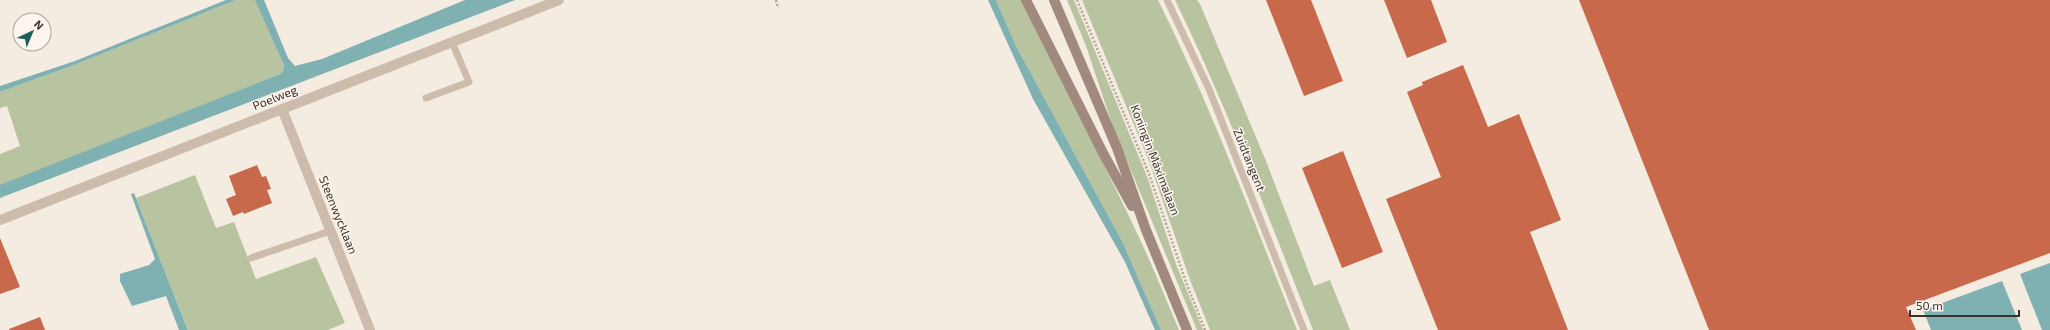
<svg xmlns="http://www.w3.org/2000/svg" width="2050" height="330" font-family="'Exo 2',sans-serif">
<rect width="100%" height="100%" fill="#f4ebe1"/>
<!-- green -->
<g fill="#b8c4a0">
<polygon points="236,0 256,0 284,65 283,71 280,74 0,186 0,154 20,146 7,106 0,108 0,92 74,65"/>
<path d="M 996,0 L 1023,0 C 1060,84 1105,163 1143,246 C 1156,274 1167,302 1179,330 L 1161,330 L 1122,241 L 1016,46 Z"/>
<polygon points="1067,0 1074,0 1148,179 1176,264 1203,330 1197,330 1113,127 1086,46"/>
<path d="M 1082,0 L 1158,0 C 1211,107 1253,219 1297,330 L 1210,330 L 1190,280 L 1149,161 Z"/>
<path d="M 1175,0 L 1197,0 L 1200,4 L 1266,161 L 1314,286 L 1330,280 L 1350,330 L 1313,330 C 1269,219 1227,107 1175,0 Z"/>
<polygon points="195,175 216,228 234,222 256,279 316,257 345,323 328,330 188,330 136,198"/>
</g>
<!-- water -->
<g fill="#7fb0b2">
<polygon points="226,0 236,0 74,65 0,92 0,86 75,61"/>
<polygon points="255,0 264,0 288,58 295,66 322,59 465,0 515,0 0,198 0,185 280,74 283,71 284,65"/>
<polygon points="988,0 996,0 1016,46 1122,241 1161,330 1155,330 1125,262 1033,99"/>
<polygon points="134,193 187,328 188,330 179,330 166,296 132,306 120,281 120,274 149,265 155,259 131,194"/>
<polygon points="2050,263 2050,330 2042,330 2020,274"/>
<polygon points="2002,281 2022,330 1931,330 1923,310"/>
</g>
<!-- building -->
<g fill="#c8694b">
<polygon points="1266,0 1311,0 1343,81 1304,96"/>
<polygon points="1384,0 1431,0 1447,42 1407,58"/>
<polygon points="1579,0 2050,0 2050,253 1906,307 1916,330 1709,330"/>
<polygon points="1463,65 1488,127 1519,114 1561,220 1530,232 1568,330 1438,330 1386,199 1441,177 1407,92 1423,85 1422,82"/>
<polygon points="1343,151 1383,252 1342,268 1302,168"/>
<polygon points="257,165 262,177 266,176 271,189 267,190 272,203 244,214 243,212 233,216 226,199 236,195 229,176"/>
<polygon points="0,238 20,287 0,294"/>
<polygon points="40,317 45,330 9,330 9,329"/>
</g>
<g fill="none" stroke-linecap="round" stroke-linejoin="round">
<!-- path -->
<g stroke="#b9a596" stroke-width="2.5" stroke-dasharray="2 2" stroke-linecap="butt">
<polyline points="776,0 778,8"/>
<polyline points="1077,0 1149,174 1187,285 1205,330"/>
</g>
<!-- service -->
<g stroke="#cdbbac" stroke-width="7">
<polyline points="1167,0 1209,89 1304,330"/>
<polyline points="426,98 469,82 452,42"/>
<polyline points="251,258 330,231"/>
</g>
<!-- minor -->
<g stroke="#cdbbac" stroke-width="10">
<polyline points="282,109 370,330"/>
<polyline points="0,220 559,0"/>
</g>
<!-- secondary -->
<g stroke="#a18a7d" stroke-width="10">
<polyline points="1026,0 1104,155 1132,206"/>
<polyline points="1054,0 1117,148 1146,230 1187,330"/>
</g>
</g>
<g text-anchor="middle" stroke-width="3" stroke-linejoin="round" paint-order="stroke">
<!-- street labels -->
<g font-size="12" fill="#3b302b" stroke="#fbf5ee">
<text transform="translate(275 98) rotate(-22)" y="4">Poelweg</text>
<text transform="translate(1155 160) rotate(69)" y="4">Koningin Máximalaan</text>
<text transform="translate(1249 160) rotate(68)" y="4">Zuidtangent</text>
<text transform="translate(338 215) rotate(68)" y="4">Steenwycklaan</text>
</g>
</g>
<!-- north arrow -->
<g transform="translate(32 32) rotate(44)"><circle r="19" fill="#fbf5ee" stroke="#aea6a0"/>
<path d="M0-3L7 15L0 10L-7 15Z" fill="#1f5a5e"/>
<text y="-6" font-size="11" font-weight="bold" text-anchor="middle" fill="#3b302b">N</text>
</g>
<!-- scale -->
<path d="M1910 310v6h109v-6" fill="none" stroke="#3b302b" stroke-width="2"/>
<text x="1916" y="310" font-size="12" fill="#3b302b" stroke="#fbf5ee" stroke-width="3" paint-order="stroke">50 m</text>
</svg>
